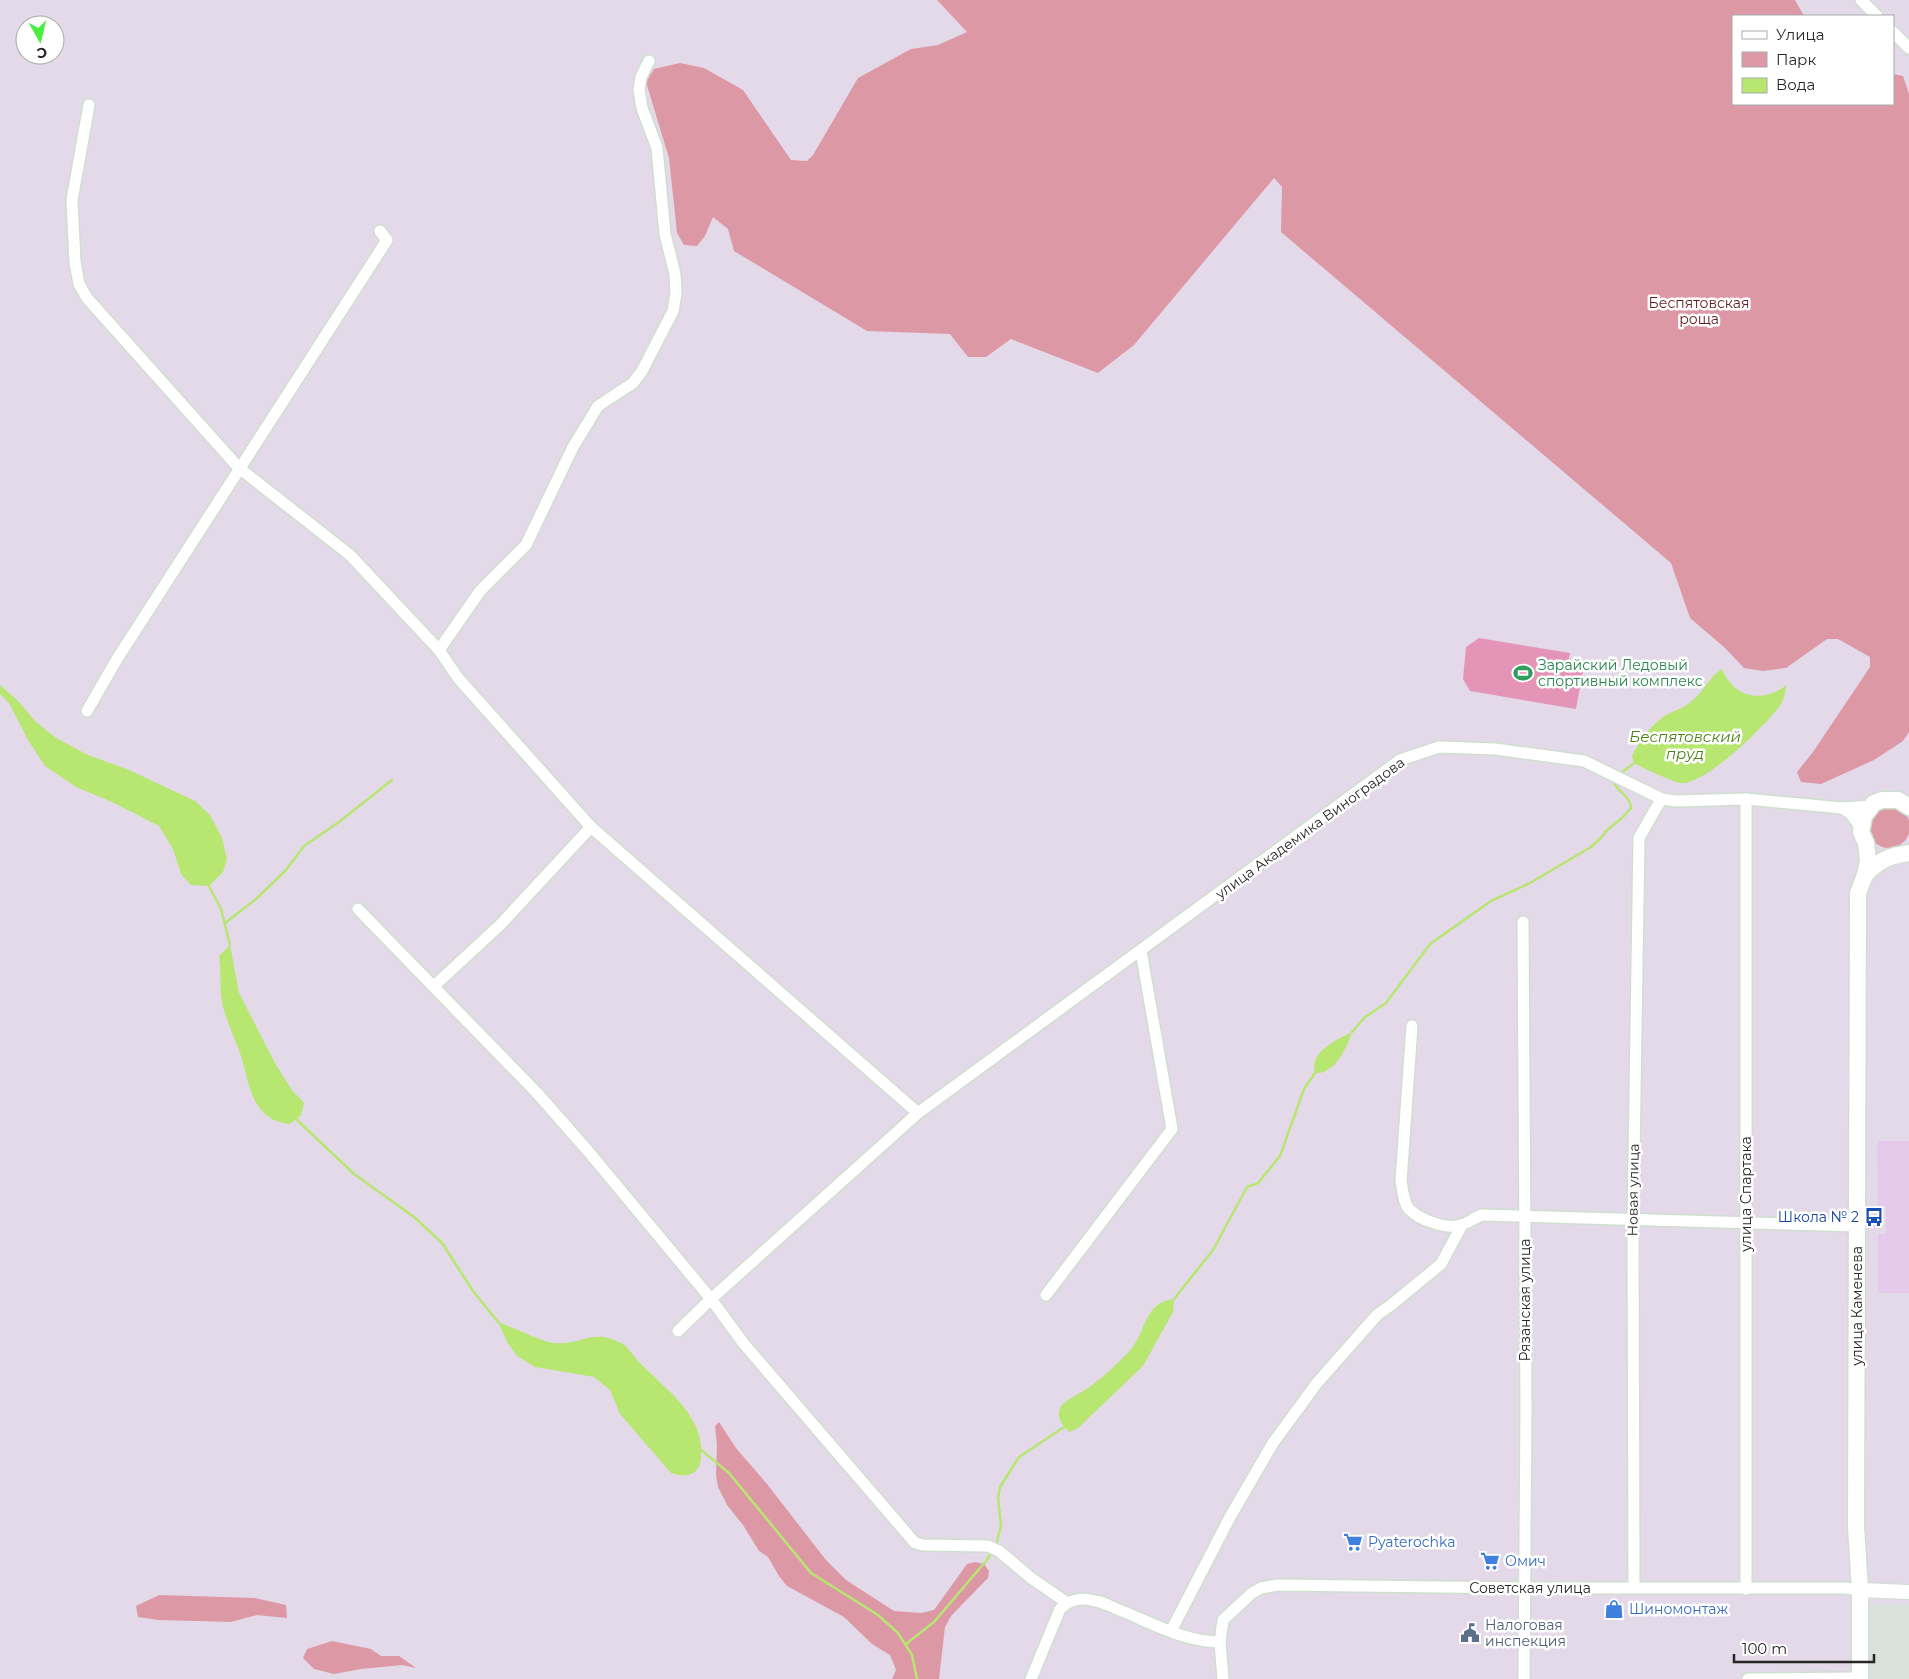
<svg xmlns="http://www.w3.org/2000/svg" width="1909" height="1679" font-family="Montserrat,sans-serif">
<rect width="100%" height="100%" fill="#e4d9e9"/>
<!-- industrial -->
<rect fill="#dae1dd" x="1870" y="1604" width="39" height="75"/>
<!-- education -->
<polygon fill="#e4c9ea" points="1879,1141 1909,1141 1909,1293 1878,1293 1878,1234 1886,1234 1886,1206 1878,1206 1877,1145"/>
<!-- green -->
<g fill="#dd98a6">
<polygon points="937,0 1795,0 1804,16 1733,16 1733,104 1893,104 1893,74 1903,76 1909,94 1909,732 1903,741 1874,760 1821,784 1801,782 1797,772 1813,752 1870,667 1870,657 1838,639 1827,639 1786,668 1763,671 1744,668 1725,648 1690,618 1671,563 1281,232 1282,187 1274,178 1134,345 1098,373 1011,339 986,357 968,357 950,334 867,331 734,251 728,229 713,217 705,236 697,246 684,245 677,233 669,158 646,82 654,69 680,63 704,68 743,90 791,160 807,161 813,155 858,78 911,49 938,45 967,32"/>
<circle cx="1889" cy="827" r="21"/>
<polygon points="719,1422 736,1448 767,1484 826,1560 846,1580 894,1611 921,1613 934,1610 967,1564 975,1562 984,1564 989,1571 988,1578 951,1616 945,1627 939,1679 892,1679 896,1670 890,1655 872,1644 844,1617 787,1586 779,1576 768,1557 759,1551 743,1525 727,1505 718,1487 716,1475 717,1446 715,1426"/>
<polygon points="159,1595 255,1598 286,1605 287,1618 257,1615 231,1622 159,1620 138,1617 136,1606"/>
<polygon points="332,1641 371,1649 381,1656 399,1656 416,1668 402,1665 361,1669 334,1674 314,1669 303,1658 307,1649"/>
</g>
<!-- pitch -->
<polygon fill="#e494b7" points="1479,638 1570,653 1568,663 1584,666 1576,709 1470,691 1463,679 1466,647"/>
<!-- water -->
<g fill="#b7e671">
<path d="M 1722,669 C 1735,699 1762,703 1787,685 C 1785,692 1784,701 1779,707 C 1764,726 1705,786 1680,783 C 1674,782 1640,767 1634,763 L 1632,756 C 1638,743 1651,725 1663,717 C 1673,710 1684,709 1693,700 C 1704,691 1710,676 1722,669 Z"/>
<polygon points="0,685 19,702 36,722 56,738 88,755 129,770 195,801 210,815 222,838 227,859 223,872 209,886 191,885 181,874 173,849 159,826 112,802 76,787 45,766 28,740 9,703 0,694"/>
<path d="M 230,945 L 239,993 L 276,1065 L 292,1090 L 304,1103 L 301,1115 L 290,1124 C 249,1120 250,1081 239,1050 C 232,1032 223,1014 221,995 C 220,982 221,969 219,956 Z"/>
<path d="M 1352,1032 C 1347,1048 1334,1075 1315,1073 C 1309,1052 1336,1040 1352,1032 Z"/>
<path d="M 1174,1299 L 1173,1312 L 1143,1366 L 1078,1428 L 1069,1432 C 1063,1426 1056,1417 1060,1408 C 1065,1399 1080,1394 1088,1388 C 1100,1380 1122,1360 1131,1349 C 1147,1331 1143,1303 1174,1299 Z"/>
<path d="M 498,1322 C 511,1326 544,1343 555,1343 C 583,1345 591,1328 621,1343 C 629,1347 635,1359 642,1365 C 665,1388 704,1417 701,1453 C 701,1458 701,1463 698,1468 C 691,1478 681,1476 671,1473 L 620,1414 L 610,1390 L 594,1377 L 535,1367 L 517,1356 L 507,1342 Z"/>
</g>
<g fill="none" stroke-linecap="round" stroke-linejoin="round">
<!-- stream -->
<g stroke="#b7e671" stroke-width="2.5">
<polyline points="1620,774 1634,763"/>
<polyline points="209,886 221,909 230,945"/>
<polyline points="225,923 256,899 286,870 304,846 339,822 392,780"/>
<path d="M 1352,1032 L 1365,1017 L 1386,1003 L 1430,944 L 1491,901 L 1530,883 L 1591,847 L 1602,837 L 1606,831 L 1623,817 L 1631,808 C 1630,794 1615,792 1613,779"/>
<polyline points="296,1119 354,1174 414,1217 442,1243 473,1291 498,1322"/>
<polyline points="1174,1299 1213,1250 1247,1187 1258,1183 1280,1156 1304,1089 1315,1073"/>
<polyline points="701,1450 729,1473 811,1573 878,1615 898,1633 912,1655 917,1679"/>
<polyline points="996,1545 1001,1526 998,1498 1000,1487 1019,1457 1064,1427"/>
<polyline points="906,1644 934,1622 986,1561 992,1552"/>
</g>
<!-- minor casing -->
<g stroke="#cfdfce" stroke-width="14">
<g id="minor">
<polyline points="1861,0 1877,16"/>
<polyline points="1893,32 1909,48"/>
<polyline points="89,105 72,200 75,262 79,284 87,298 239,468 350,555 439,650 458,678 591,827 918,1113"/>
<polyline points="439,650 480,591 526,545 573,447 598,406 633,383 642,371 673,311 676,293 675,274 665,234 657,148 642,108 639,89 641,77 649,61"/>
<polyline points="87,711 117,659 387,240 380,231"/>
<polyline points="1746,799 1746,1589"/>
<polyline points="1842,808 1850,813 1861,828"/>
<polyline points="358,909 537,1093 588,1151 711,1299 744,1344 915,1543 923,1545 988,1546 999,1551 1031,1578 1066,1602"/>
<polyline points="1523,922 1526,1407 1524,1679"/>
<polyline points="434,986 500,925 591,827"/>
<path d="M 1412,1026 L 1401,1181 C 1403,1190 1403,1203 1410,1210 C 1420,1220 1448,1230 1461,1225 C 1468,1223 1474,1218 1482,1215 L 1857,1226"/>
<polyline points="1046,1295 1172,1129 1141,951"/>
<polyline points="678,1331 711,1299 918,1113 1400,760 1439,747 1495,749 1584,761 1662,799 1676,801 1746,799 1842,808 1871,806"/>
<polyline points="1634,1587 1633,1221 1639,838 1656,808 1662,799"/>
<polyline points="1171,1631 1230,1517 1273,1443 1317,1383 1377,1315 1391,1305 1441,1264 1462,1225"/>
<path d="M 1031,1679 L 1060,1609 C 1069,1600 1082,1597 1095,1601 C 1103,1602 1110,1606 1117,1609 C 1150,1622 1184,1642 1220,1642"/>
<polyline points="1223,1679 1220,1642 1223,1620 1252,1593 1261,1588 1277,1585 1523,1588 1845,1588 1860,1590"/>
<polyline points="1748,1679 1860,1678"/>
</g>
</g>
<!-- tertiary casing -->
<g stroke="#cfdfce" stroke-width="16">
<polyline id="tertiary" points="1860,1590 1909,1592"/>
</g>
<!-- secondary casing -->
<g stroke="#cfdfce" stroke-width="19">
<g id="secondary">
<path d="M 1865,875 C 1879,860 1889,856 1909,853"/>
<polyline points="1860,1679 1860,1590 1856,1526 1858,893 1865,875 1868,861 1866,843 1861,832 1864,816 1874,803 1882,800 1898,800 1909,807"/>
</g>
</g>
<!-- minor -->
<use href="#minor" stroke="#fff" stroke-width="11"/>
<!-- tertiary -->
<use href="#tertiary" stroke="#fff" stroke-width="14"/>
<!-- secondary -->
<use href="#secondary" stroke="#fff" stroke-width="16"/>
</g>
<!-- icons -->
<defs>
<g id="stadium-bare" transform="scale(1.5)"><path d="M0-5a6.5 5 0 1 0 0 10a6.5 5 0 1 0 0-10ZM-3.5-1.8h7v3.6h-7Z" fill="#2e9e5b" stroke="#fff" stroke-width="2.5" paint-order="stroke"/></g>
<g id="bus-bare" transform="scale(1.5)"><path d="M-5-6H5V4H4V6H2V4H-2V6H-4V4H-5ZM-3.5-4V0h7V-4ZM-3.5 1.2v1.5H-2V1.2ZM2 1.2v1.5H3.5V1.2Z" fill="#1a4fb4" stroke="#fff" stroke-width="2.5" paint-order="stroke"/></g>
<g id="supermarket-bare" transform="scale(1.5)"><path d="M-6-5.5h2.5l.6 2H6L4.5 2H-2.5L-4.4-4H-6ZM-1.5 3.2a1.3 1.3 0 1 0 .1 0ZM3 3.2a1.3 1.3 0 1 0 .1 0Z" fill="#3f7fe0" stroke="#fff" stroke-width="2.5" paint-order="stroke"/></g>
<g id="shop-bare" transform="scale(1.5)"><path d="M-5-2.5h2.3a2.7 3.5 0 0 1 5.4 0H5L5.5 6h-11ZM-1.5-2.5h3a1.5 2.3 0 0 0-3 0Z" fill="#3f7fe0" stroke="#fff" stroke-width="2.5" paint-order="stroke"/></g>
<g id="civic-bare" transform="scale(1.5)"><path d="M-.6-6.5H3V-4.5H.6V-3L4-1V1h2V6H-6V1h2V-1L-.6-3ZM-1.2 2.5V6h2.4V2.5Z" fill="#5c6f8a" stroke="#fff" stroke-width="2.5" paint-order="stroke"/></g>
</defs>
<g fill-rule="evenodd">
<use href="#stadium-bare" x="1523" y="673"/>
<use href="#bus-bare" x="1874" y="1217"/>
<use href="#supermarket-bare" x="1353" y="1542"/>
<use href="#supermarket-bare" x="1490" y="1561"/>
<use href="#shop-bare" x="1614" y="1609"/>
<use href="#civic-bare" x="1470" y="1633"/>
</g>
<g text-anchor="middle" stroke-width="5" stroke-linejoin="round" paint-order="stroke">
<!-- park labels -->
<g font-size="14" fill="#5e1d21" stroke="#fff">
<text x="1699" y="308">Беспятовская<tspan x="1699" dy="16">роща</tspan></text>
</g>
<!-- leisure labels -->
<g font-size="14" fill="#27864d" stroke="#fff" text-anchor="start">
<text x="1538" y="670">Зарайский Ледовый<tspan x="1538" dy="16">спортивный комплекс</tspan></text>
</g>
<!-- street labels -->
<g font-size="14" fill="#272727" stroke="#fff">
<text transform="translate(1310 828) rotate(-36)" y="5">улица Академика Виноградова</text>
<text transform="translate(1633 1190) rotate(-89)" y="5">Новая улица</text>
<text transform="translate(1746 1194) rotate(-90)" y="5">улица Спартака</text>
<text transform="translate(1525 1300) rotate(-90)" y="5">Рязанская улица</text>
<text transform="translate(1857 1306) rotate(-90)" y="5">улица Каменева</text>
<text x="1530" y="1593">Советская улица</text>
</g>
<!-- transit labels -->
<g font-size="14" fill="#164399" stroke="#fff" text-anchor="end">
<text x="1859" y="1222">Школа № 2</text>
</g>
<!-- shop labels -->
<g font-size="14" fill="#366cbe" stroke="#fff" text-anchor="start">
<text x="1368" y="1547">Pyaterochka</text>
<text x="1505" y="1566">Омич</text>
<text x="1629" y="1614">Шиномонтаж</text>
</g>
<!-- service labels -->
<g font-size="14" fill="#4e5e75" stroke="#fff" text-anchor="start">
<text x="1485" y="1630">Налоговая<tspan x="1485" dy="16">инспекция</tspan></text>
</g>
<!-- water labels -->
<g font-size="15" font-style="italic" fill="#4c8214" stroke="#fff">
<text x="1685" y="742">Беспятовский<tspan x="1685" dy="17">пруд</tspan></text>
</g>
</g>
<!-- legend -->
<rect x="1732" y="15" width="162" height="90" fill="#ffffff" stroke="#a9a9a9"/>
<rect x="1742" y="31" width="25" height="8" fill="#ffffff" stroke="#a9a9a9"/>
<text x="1776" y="40" font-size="15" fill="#272727">Улица</text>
<rect x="1742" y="52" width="25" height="15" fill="#dd98a6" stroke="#a9a9a9"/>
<text x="1776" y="65" font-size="15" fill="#272727">Парк</text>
<rect x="1742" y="78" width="25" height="15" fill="#b7e671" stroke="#a9a9a9"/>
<text x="1776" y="90" font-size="15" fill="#272727">Вода</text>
<!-- north arrow -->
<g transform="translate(40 40) rotate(172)"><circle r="24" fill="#ffffff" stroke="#a9a9a9"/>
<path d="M0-4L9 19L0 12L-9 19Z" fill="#49ef40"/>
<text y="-8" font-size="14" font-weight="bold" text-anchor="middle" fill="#272727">С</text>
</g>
<!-- scale -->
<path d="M1734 1654v8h140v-8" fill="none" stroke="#272727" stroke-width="2.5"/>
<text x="1742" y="1654" font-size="15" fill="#272727" stroke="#ffffff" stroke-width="4" paint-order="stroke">100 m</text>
</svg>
